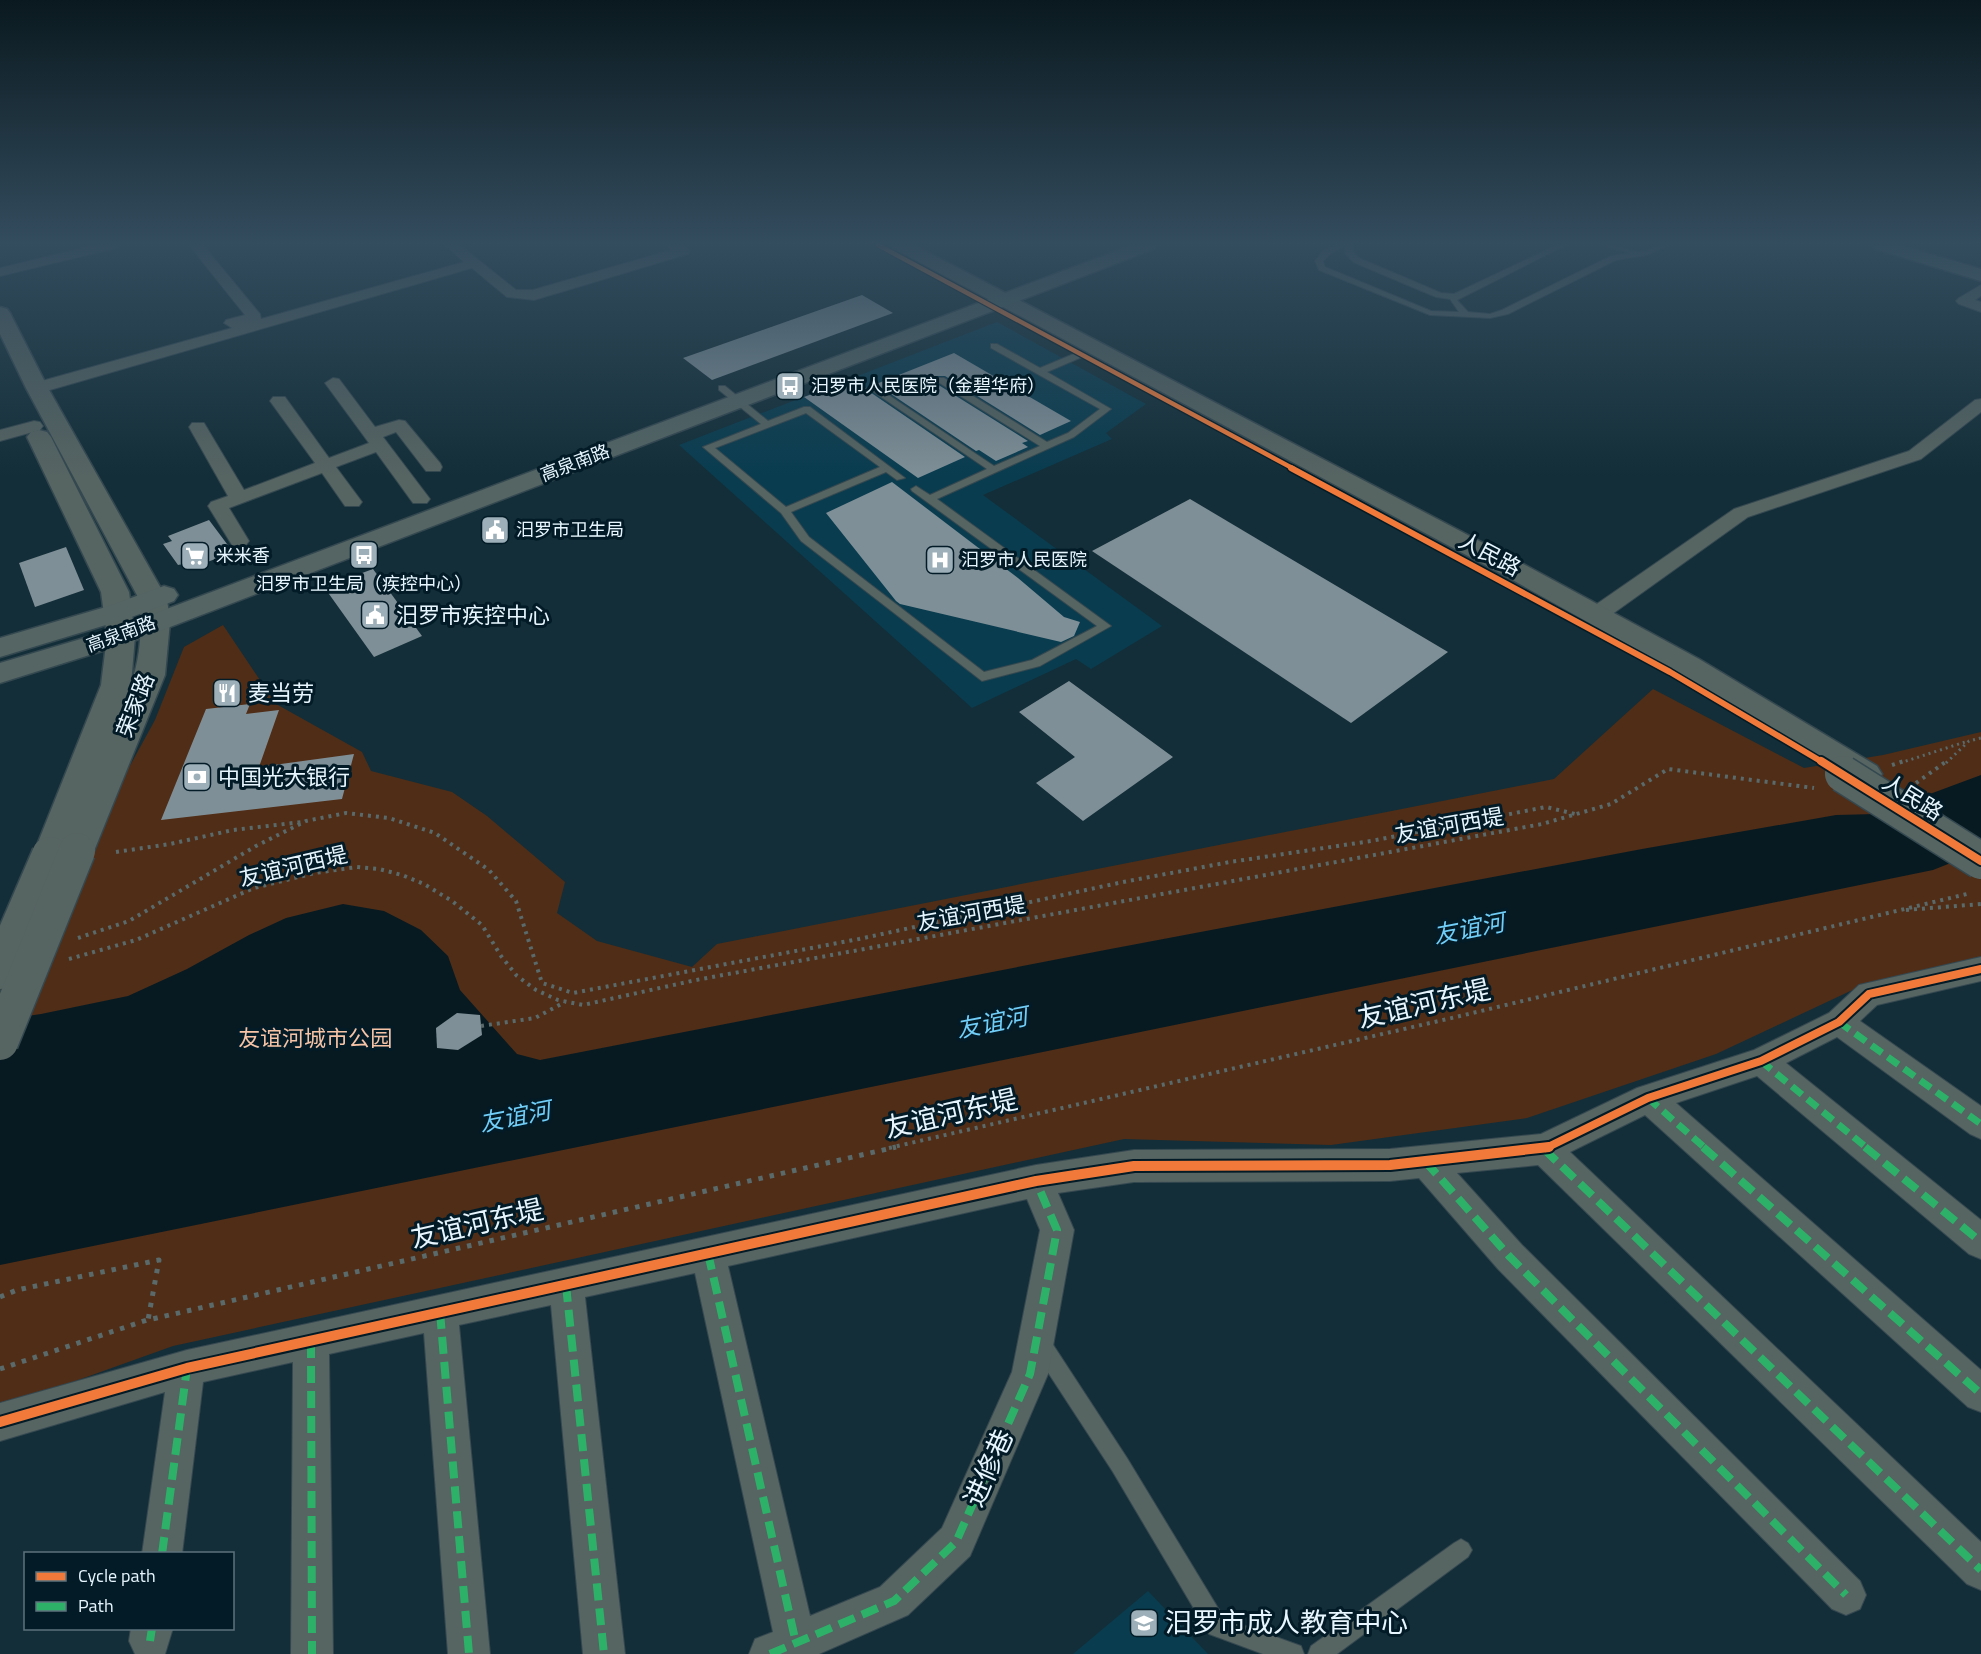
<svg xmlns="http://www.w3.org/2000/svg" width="1981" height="1654" font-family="'Titillium Web','Noto Sans SC',sans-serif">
<rect width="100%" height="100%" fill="#132e38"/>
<!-- built -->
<g fill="#093c4f">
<polygon points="997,322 1146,404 1106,433 1112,439 983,495 1162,626 1091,669 1076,659 972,708 679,445"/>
<polygon points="1148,1591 1208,1654 1073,1654"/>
</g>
<!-- green -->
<polygon fill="#502d17" points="223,625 276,704 362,752 371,771 452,792 487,816 565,882 557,913 597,941 692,967 717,944 1554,779 1653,689 1804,768 1883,755 1981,732 1981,960 1861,986 1716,1054 1527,1118 1331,1145 1124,1139 173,1346 0,1408 0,942 65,932 93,845 109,804 155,720 184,647"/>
<!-- water -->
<polygon fill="#071a22" points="1981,775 1981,851 1933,870 0,1265 0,1020 41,1014 128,996 187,969 249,935 286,918 343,904 384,911 421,930 448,956 460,990 517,1054 540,1060 1105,950 1642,849 1836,815 1876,814"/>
<!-- building -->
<g fill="#7f8f97">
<polygon points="862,295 893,313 712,380 683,358"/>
<polygon points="954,353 1071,421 1040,435 945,376 936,376 937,384 1028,441 1022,443 1028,447 996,461 979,450 976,451 879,386 870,388 870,392 965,457 918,478 804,397 847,381 861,390"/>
<polygon points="892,482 1018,578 1064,617 1080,622 1074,636 1061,642 900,604 896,601 826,513"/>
<polygon points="1190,499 1448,652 1351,723 1092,551"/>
<polygon points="209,520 233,552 187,570 183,564 178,565 163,544 172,541 168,536"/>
<polygon points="66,547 84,590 35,607 19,563"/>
<polygon points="373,569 422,636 374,657 324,587"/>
<polygon points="1069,681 1173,757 1083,821 1036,783 1075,757 1019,712"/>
<polygon points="250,704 246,714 279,710 259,767 354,754 342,799 161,820 206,709"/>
<polygon points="457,1013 480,1015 482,1035 458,1050 437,1048 436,1028"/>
</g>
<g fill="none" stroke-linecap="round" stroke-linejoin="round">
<!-- service casing -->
<g stroke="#344850" stroke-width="2">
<g id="service">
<path d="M 1336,245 L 1345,245 L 1329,255 L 1323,261 L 1325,267 L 1431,311 L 1459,312 L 1450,299 L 1436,297 L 1353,262 L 1345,253 L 1345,245 L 1353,245 L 1353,252 L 1359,258 L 1441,293 L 1454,294 L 1557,245 L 1566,245 L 1457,300 L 1468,312 L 1490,314 L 1502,310 L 1611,256 L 1629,253 L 1603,245 C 1616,245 1627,251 1638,252 C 1647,252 1657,245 1668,245 L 1647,255 L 1616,260 L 1508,314 L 1490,318 L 1430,315 L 1319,270 L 1315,261 L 1323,251 Z"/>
<path d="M 991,344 L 997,344 L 1040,368 L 1076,353 L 1082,353 L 1082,357 L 1047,372 L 1111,409 L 1074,437 L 937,499 L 1111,626 L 1040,666 L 982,681 L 801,541 L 781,513 L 703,447 L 761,424 L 719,390 L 719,386 L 725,386 L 768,421 L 804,407 L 810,407 L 905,478 L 897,480 L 886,472 L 791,512 L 809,537 L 984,672 L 1032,660 L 1097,626 L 912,491 L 911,489 L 916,486 L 930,495 L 987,469 L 871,390 L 878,388 L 994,466 L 1040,446 L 938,382 L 938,378 L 944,378 L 1047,442 L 1068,433 L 1100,409 L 991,348 ZM 806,413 L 880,467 L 786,507 L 715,448 Z"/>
<polygon points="1041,1335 1048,1337 1127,1458 1224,1618 1301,1646 1304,1654 1263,1654 1209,1634 1113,1472 1034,1351 1032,1344 1034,1337"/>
<polygon points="1461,1539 1468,1543 1472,1550 1468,1557 1337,1654 1308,1654 1311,1646 1454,1543"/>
</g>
</g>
<!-- minor casing -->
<g stroke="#344850" stroke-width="2">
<g id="minor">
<polygon points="95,245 119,245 117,248 0,276 0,268"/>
<polygon points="189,245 203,245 260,314 261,319 464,262 445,245 460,245 516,290 533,290 671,250 666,245 683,245 690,251 688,254 534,300 507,297 472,268 43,392 31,392 29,388 31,384 232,328 224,323 226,320 245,315"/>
<polygon points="1981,285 1981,296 1975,300 1981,302 1981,312 1959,304 1956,301 1959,298"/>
<polygon points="333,378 339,379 375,427 399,420 405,421 440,463 442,467 440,471 426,471 396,432 383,437 430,499 427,503 413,503 376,452 336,467 362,502 359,506 345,506 322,473 229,508 249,541 246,545 232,545 208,506 211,502 228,496 189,427 192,423 204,423 244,490 315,463 270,401 273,397 285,397 329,458 369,443 325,383"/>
<polygon points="1981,399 1981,412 1921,459 1748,517 1604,620 1596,622 1588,620 1585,615 1588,610 1734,509 1909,451 1975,400"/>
<polygon points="34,421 40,422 43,426 40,430 0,441 0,430"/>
<path d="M 1981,957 L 1981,981 L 1877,1005 L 1860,1021 L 1981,1106 L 1981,1139 L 1970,1134 L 1837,1037 L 1786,1063 L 1981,1220 L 1981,1259 L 1969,1254 L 1757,1076 L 1676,1103 L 1981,1370 L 1981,1412 L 1968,1407 L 1645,1115 L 1570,1152 L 1981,1542 L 1981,1590 L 1967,1584 L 1538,1165 L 1457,1173 L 1522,1245 L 1860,1581 L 1866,1595 L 1860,1609 L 1846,1615 L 1832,1609 L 1498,1269 L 1419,1178 L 1390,1181 L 1134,1182 L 1058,1193 L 1074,1230 L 1048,1374 L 970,1556 L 908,1615 L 819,1654 L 749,1654 L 755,1639 L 773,1632 L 695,1273 L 585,1297 L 625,1654 L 583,1654 L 551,1305 L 459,1325 L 490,1654 L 448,1654 L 424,1333 L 329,1354 L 333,1654 L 291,1654 L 293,1362 L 203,1382 L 182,1554 L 142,1554 L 165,1392 L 0,1441 L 0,1403 L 187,1350 L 1036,1165 L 1134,1150 L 1390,1149 L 1541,1134 L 1637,1088 L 1754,1050 L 1829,1013 L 1859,985 ZM 1027,1199 L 1040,1230 L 1012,1372 L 942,1528 L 880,1587 L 810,1616 L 728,1266 Z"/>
<polygon points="131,1628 173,1628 165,1654 135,1654 129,1641"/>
</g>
</g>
<!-- tertiary casing -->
<g stroke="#344850" stroke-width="3">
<g id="tertiary">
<polygon points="892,245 914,245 1527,566 1699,659 1877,766 1882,774 1877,782 1866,786 1855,782 1679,673 1509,578 895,249"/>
<path d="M 0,307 L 7,309 L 10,313 L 48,388 L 167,599 L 170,622 L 165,675 L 94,851 L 89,860 L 77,864 L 65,859 L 62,864 L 50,868 L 38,864 L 33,855 L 101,685 L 107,636 L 101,592 L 27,437 L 31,432 L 39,430 L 47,432 L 51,437 L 129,592 L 135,636 L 131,685 L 127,694 C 140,664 143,631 139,599 L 26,388 L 0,334 Z"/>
</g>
</g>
<!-- secondary casing -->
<g stroke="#344850" stroke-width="3">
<g id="secondary">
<polygon points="1132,245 1157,245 1154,249 131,642 0,683 0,663 111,630"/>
<polygon points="164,586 174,589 178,595 174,601 129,618 0,657 0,638 109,606"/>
</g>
</g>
<!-- primary casing -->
<g stroke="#344850" stroke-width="3">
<polygon id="primary" points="1872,245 1900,245 1981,269 1981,281 1875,249"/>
</g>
<!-- path-far2 -->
<g stroke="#5a6969" stroke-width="3" stroke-dasharray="2 4" stroke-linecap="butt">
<polyline points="1900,763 1965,742"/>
<polyline points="1946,763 1969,741 1981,738"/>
</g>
<!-- path-far1 -->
<g stroke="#5a6969" stroke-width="4" stroke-dasharray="3 5" stroke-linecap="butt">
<polyline points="1892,765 1904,761"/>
<polyline points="1916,783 1947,761"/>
<polyline points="116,852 170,844 233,830 302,822"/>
<polyline points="1906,910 1981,904"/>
<polyline points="78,938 129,921 256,846 306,821 346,813 389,818 435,833 489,870 516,901 542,983 573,993 859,939 1123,882 1230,862 1371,841 1546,807 1575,814"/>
<polyline points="69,959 136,940 254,888 315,873 357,867 379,869 402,875 424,884 452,901 482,925 501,956 517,976 536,990 558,1000 583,1005 696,980 1542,824 1611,804 1668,769 1814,788"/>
<polyline points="481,1026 535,1018 565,1002"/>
<polyline points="889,1148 1456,1017 1971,893"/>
</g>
<!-- path -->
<g stroke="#5a6969" stroke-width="5" stroke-dasharray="4.5 7" stroke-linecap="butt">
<polyline points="0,1297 17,1290 159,1260 148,1320 896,1147"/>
<polyline points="0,1369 147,1320"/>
</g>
<!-- service -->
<use href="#service" fill="#566462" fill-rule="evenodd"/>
<!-- minor -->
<use href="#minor" fill="#566462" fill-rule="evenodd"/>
<!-- tertiary -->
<use href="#tertiary" fill="#566462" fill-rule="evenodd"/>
<!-- secondary -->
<use href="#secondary" fill="#546564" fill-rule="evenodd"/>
<!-- primary -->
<use href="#primary" fill="#5a6d6b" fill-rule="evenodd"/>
<!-- tertiary-bridge casing -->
<g stroke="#344850" stroke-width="39" stroke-linecap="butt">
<g id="tertiary-bridge">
<polyline points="1843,774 1981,861"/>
<polyline points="0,971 50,855"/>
<polyline points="0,1042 77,851"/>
</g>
</g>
<!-- tertiary-bridge -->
<use href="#tertiary-bridge" stroke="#566462" stroke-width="36"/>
<!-- quiet-far1 -->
<g stroke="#2db169" stroke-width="7" stroke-dasharray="13 7" stroke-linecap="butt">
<polyline points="1839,1022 1981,1124"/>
<polyline points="1761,1061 1867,1148"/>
<polyline points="1648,1098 1705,1148"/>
</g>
<!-- quiet -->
<g stroke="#2db169" stroke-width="8" stroke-dasharray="17 8" stroke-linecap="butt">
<polyline points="1703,1147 1981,1394"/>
<polyline points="1865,1147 1981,1242"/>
<polyline points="1544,1149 1981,1570"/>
<polyline points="1425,1161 1510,1257 1846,1595"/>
<polyline points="708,1253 796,1643"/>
<polyline points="566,1285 604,1654"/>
<polyline points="440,1312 469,1654"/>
<polyline points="311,1341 312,1654"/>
<polyline points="162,1554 187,1368"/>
<polyline points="150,1641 152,1628"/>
<polyline points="770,1654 894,1601 956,1542 1030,1374 1057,1230 1036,1181"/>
</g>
<!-- cycleway-far3 casing -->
<g stroke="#021b26" stroke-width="7">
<polyline id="cycleway-far3" points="878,245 1294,469"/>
</g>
<!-- cycleway-far2 casing -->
<g stroke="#021b26" stroke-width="9">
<polyline id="cycleway-far2" points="1291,468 1670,672 1824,763"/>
</g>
<!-- cycleway-far1 casing -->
<g stroke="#021b26" stroke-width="12">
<g id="cycleway-far1">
<polyline points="1821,761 1981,861"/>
<polyline points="1546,1148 1648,1098 1761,1061 1839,1022 1869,994 1981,969"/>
</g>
</g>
<!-- cycleway casing -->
<g stroke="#021b26" stroke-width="14">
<polyline id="cycleway" points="0,1422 187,1368 1036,1181 1134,1166 1390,1165 1549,1147"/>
</g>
<!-- cycleway-far3 -->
<use href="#cycleway-far3" stroke="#f17a3a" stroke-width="4.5"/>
<!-- cycleway-far2 -->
<use href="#cycleway-far2" stroke="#f17a3a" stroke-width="6"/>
<!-- cycleway-far1 -->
<use href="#cycleway-far1" stroke="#f17a3a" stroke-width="8"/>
<!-- cycleway -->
<use href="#cycleway" stroke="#f17a3a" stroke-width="10"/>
</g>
<!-- sky -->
<linearGradient id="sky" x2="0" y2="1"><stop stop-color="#0a191f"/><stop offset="0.51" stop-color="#334c5e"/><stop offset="1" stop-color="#334c5e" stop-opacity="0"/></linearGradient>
<rect width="1981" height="476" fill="url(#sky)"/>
<!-- icons -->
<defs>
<g id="bus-square" transform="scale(1.5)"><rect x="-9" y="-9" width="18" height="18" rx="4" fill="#9db0b9" stroke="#021b26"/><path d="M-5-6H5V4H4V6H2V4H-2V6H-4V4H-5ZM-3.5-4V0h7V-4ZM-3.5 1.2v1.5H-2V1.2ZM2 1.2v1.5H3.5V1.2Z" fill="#fff"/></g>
<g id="civic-square" transform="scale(1.5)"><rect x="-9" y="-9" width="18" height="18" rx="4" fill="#9db0b9" stroke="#021b26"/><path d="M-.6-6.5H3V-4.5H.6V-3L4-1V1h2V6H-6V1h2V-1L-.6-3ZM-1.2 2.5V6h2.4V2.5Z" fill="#fff"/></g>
<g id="supermarket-square" transform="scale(1.5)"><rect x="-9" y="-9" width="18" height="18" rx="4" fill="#9db0b9" stroke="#021b26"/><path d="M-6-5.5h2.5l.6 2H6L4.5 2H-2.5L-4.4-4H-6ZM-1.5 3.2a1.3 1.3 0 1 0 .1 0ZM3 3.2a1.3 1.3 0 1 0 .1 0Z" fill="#fff"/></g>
<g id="hospital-square" transform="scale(1.5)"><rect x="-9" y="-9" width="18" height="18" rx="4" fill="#9db0b9" stroke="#021b26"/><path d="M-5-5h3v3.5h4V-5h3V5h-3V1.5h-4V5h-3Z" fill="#fff"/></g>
<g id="restaurant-square" transform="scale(1.5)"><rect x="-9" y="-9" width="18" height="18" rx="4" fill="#9db0b9" stroke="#021b26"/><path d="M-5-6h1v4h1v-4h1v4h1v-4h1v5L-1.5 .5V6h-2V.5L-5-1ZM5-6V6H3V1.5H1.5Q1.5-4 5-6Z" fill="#fff"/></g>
<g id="bank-square" transform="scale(1.5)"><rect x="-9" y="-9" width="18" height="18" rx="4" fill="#9db0b9" stroke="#021b26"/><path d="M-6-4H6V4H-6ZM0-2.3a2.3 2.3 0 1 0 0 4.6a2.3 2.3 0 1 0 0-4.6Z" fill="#fff"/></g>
<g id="school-square" transform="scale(1.5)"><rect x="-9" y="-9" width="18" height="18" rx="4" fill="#9db0b9" stroke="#021b26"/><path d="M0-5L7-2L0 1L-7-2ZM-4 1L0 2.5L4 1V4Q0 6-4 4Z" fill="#fff"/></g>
</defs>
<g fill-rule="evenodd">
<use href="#bus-square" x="790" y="386"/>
<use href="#civic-square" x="495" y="530"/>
<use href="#bus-square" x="364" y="555"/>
<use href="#supermarket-square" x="195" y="556"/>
<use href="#hospital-square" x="940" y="560"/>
<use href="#civic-square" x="375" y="615"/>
<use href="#restaurant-square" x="227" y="693"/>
<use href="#bank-square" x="197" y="777"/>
<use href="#school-square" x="1144" y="1623"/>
</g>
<g text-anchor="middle" stroke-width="6" stroke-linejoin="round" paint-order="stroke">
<!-- far-poi labels -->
<g font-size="18" fill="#e7f6fe" stroke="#021b26" text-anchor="start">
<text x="811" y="392">汨罗市人民医院（金碧华府）</text>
<text x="516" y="536">汨罗市卫生局</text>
<text x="216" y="562">米米香</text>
<text x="961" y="566">汨罗市人民医院</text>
<text x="364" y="590" text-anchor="middle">汨罗市卫生局（疾控中心）</text>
</g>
<!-- far-street labels -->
<g font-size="18" fill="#e7f6fe" stroke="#021b26">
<text transform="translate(575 463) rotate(-21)" y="6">高泉南路</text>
<text transform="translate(121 634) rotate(-20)" y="6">高泉南路</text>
</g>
<!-- street labels -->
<g font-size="22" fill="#e7f6fe" stroke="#021b26">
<text transform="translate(1490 554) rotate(28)" y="8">人民路</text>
<text transform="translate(135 705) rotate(-69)" y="8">荣家路</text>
<text transform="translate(1913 797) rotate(32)" y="8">人民路</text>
<text transform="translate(1449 825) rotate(-10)" y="8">友谊河西堤</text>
<text transform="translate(293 866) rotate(-13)" y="8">友谊河西堤</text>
<text transform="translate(971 913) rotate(-10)" y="8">友谊河西堤</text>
</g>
<!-- poi labels -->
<g font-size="22" fill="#e7f6fe" stroke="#021b26" text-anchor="start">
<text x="396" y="623">汨罗市疾控中心</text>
<text x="248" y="701">麦当劳</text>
<text x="218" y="785">中国光大银行</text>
</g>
<!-- park labels -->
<g font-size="22" fill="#f7c3a7" stroke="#021b26">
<text x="315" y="1046">友谊河城市公园</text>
</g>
<!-- water labels -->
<g font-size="24" font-style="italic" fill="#71cef8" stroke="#021b26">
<text transform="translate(1469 929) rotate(-11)" y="8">友谊河</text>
<text transform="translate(992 1023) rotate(-11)" y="8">友谊河</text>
<text transform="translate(515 1117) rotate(-11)" y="8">友谊河</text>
</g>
<!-- near-street labels -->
<g font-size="27" fill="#e7f6fe" stroke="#021b26">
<text transform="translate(1424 1004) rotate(-13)" y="9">友谊河东堤</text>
<text transform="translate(951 1114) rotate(-13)" y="9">友谊河东堤</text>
<text transform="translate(477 1224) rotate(-13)" y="9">友谊河东堤</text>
<text transform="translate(989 1468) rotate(-66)" y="9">进修巷</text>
</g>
<!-- near-poi labels -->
<g font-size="27" fill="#e7f6fe" stroke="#021b26" text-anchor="start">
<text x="1165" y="1632">汨罗市成人教育中心</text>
</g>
</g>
<!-- legend -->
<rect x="24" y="1552" width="210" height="78" fill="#021b26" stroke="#5e737c" stroke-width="1.5"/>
<rect x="36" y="1572" width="30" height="9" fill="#f17a3a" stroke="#5e737c" stroke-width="1.5"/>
<text x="78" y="1582" font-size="18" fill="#e7f6fe">Cycle path</text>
<rect x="36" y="1602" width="30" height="9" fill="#2db169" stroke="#5e737c" stroke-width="1.5"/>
<text x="78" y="1612" font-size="18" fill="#e7f6fe">Path</text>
</svg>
